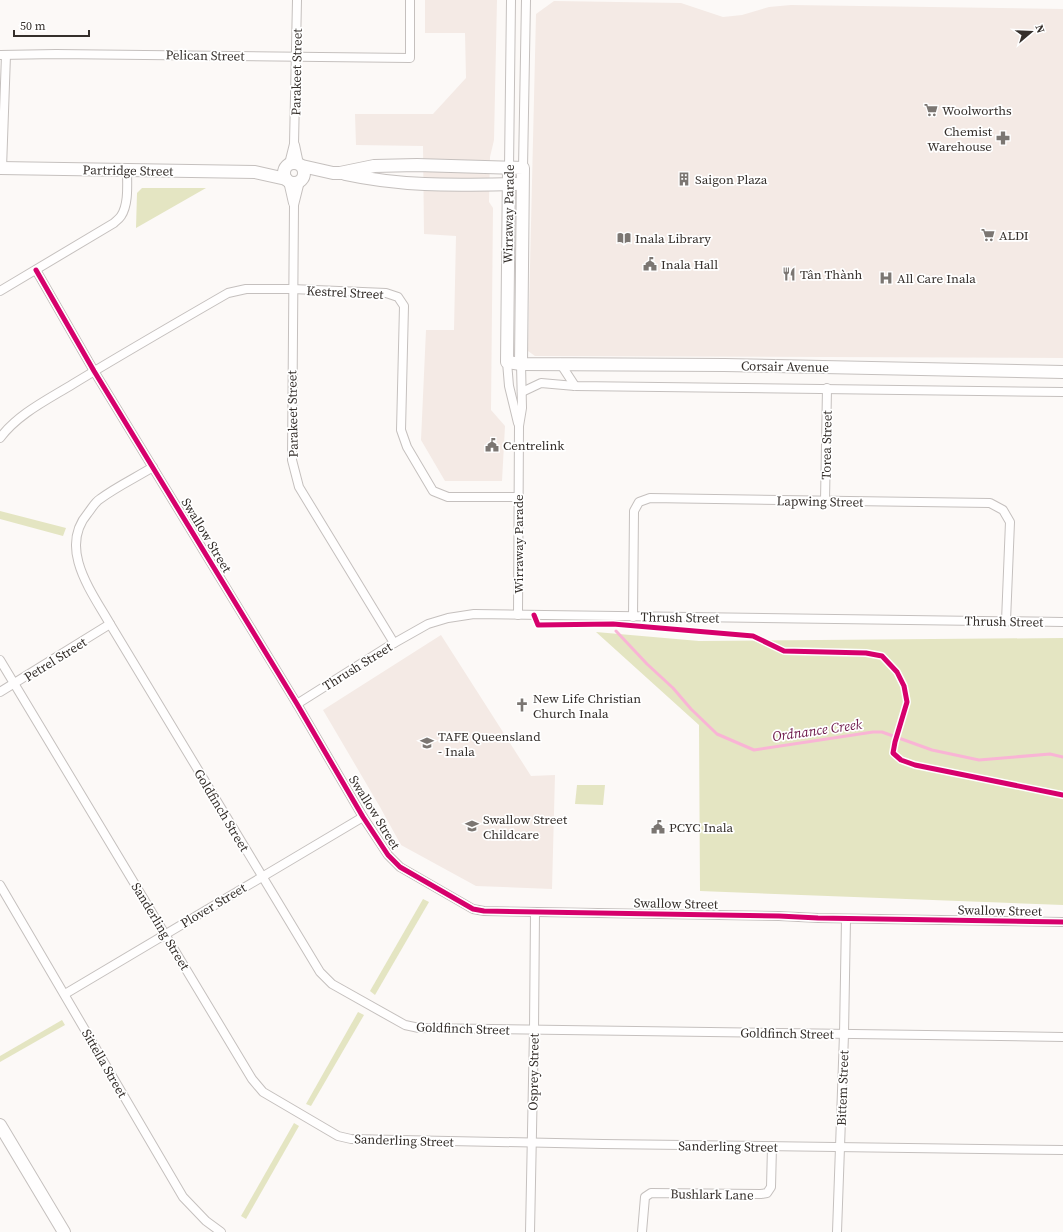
<svg xmlns="http://www.w3.org/2000/svg" width="1063" height="1232" font-family="'Source Serif 4',serif">
<rect width="100%" height="100%" fill="#fcf9f7"/>
<!-- built -->
<g fill="#f4eae5">
<polygon points="425,0 497,0 494,140 490,157 489,202 493,208 491,410 505,426 502,481 445,481 421,440 426,330 454,330 456,236 424,234 423,146 356,145 355,114 433,114 466,78 465,33 425,33"/>
<polygon points="554,1 681,3 723,17 742,15 769,7 791,5 1063,9 1063,358 535,356 528,351 536,14"/>
<polygon points="441,635 531,776 555,775 552,889 476,886 401,845 380,807 323,710"/>
</g>
<!-- green -->
<g fill="#e4e5c2">
<polygon points="142,188 206,188 136,228 137,193"/>
<polygon points="0,511 66,528 63,536 0,519"/>
<polygon points="596,632 699,641 1063,638 1063,905 700,891 699,725"/>
<polygon points="577,785 605,785 603,805 575,804"/>
<polygon points="423,899 429,902 375,995 370,991"/>
<polygon points="358,1012 364,1015 311,1106 306,1104"/>
<polygon points="62,1020 65,1025 0,1062 0,1056"/>
<polygon points="294,1123 299,1126 246,1219 241,1216"/>
</g>
<g fill="none" stroke-linecap="round" stroke-linejoin="round">
<!-- stream -->
<polyline stroke="#f9b4d5" stroke-width="3" points="616,631 647,664 673,688 691,709 717,734 754,750 873,732 882,732 932,750 979,760 1050,754 1063,757"/>
<!-- street casing -->
<g stroke="#c5c0be" stroke-width="10">
<g id="street">
<polyline points="0,55 56,54 410,58 410,0"/>
<polyline points="295,145 299,164"/>
<polyline points="289,164 294,144 297,0"/>
<polyline points="2,168 6,55"/>
<polyline points="509,168 511,0"/>
<polyline points="523,168 526,0"/>
<polyline points="288,181 293,203"/>
<polyline points="300,181 294,205 292,460 299,487 394,643"/>
<polyline points="36,270 94,371 297,704 363,817 388,855 400,867 473,909 484,911 779,916 818,918 1063,922"/>
<path d="M 0,291 L 114,223 C 116,221 119,219 121,216 C 129,204 127,184 127,170"/>
<polyline points="507,362 509,386 518,423"/>
<polyline points="560,363 575,386"/>
<polyline points="522,392 541,383 575,386 1063,392"/>
<path d="M 0,438 C 18,414 47,400 73,384 C 124,353 176,323 228,293 L 246,289 L 292,289 L 386,293 L 398,297 L 404,306 L 401,430 L 407,447 L 433,491 L 448,497 L 519,497"/>
<path d="M 153,467 C 135,478 116,487 100,499 C 95,502 92,508 88,513 C 58,548 91,591 110,624 L 320,972 L 332,984 L 405,1025 L 419,1028 L 1063,1037"/>
<polyline points="825,501 827,388"/>
<polyline points="518,615 519,426 522,408 521,364"/>
<polyline points="633,617 634,511 639,502 650,498 990,503 1003,510 1010,522 1006,621"/>
<polyline points="0,660 252,1079 263,1092 338,1136 351,1139 603,1144 1063,1150"/>
<polyline points="0,692 110,624"/>
<polyline points="297,704 389,646 428,624 448,618 474,614 1063,622"/>
<polyline points="0,885 183,1197 206,1221 221,1232"/>
<polyline points="65,994 363,817"/>
<polyline points="530,1232 534,1030 535,912"/>
<polyline points="642,1232 645,1197 651,1193 761,1194 767,1193 771,1187 772,1146"/>
<polyline points="837,1232 844,1034 846,919"/>
</g>
</g>
<!-- secondary casing -->
<g stroke="#c5c0be" stroke-width="14">
<g id="secondary">
<circle cx="294" cy="173" r="10"/>
<polyline points="302,166 333,173 340,173 374,166 417,165 523,168 521,364"/>
<polyline points="0,168 255,172 286,179"/>
<polyline points="509,168 507,362 521,364 724,365 1063,372"/>
<path d="M 345,174 C 404,187 457,185 516,184"/>
<polyline points="0,1125 64,1232"/>
</g>
</g>
<!-- street -->
<use href="#street" stroke="#fffefe" stroke-width="8"/>
<!-- secondary -->
<use href="#secondary" stroke="#fffefe" stroke-width="12"/>
<!-- cycleway casing -->
<g stroke="#fff" stroke-width="8">
<g id="cycleway">
<polyline points="36,270 94,371 297,704 363,817 388,855 400,867 473,909 484,911 779,916 818,918 1063,922"/>
<polyline points="534,615 538,625 613,624 753,636 784,651 866,653 882,656 897,672 904,686 907,702 895,742 893,753 901,760 915,765 1063,795"/>
</g>
</g>
<!-- cycleway -->
<use href="#cycleway" stroke="#d6006c" stroke-width="5"/>
</g>
<!-- icons -->
<defs>
<g id="supermarket-bare" transform="scale(1.08)"><path d="M-6-5.5h2.5l.6 2H6L4.5 2H-2.5L-4.4-4H-6ZM-1.5 3.2a1.3 1.3 0 1 0 .1 0ZM3 3.2a1.3 1.3 0 1 0 .1 0Z" fill="#7b7672" stroke="#fff" stroke-width="2.5" paint-order="stroke"/></g>
<g id="pharmacy-bare" transform="scale(1.08)"><path d="M-2-6h4v4h4v4h-4v4h-4v-4h-4v-4h4Z" fill="#7b7672" stroke="#fff" stroke-width="2.5" paint-order="stroke"/></g>
<g id="building-bare" transform="scale(1.08)"><path d="M-4-6H4V6H1V3H-1V6H-4ZM-2.5-4.3h1.7v1.8h-1.7ZM.8-4.3h1.7v1.8H.8ZM-2.5-1h1.7V.8h-1.7ZM.8-1h1.7V.8H.8Z" fill="#7b7672" stroke="#fff" stroke-width="2.5" paint-order="stroke"/></g>
<g id="library-bare" transform="scale(1.08)"><path d="M-6-4Q-3-5.5-.7-3.5V5Q-3 3-6 4ZM6-4Q3-5.5 .7-3.5V5Q3 3 6 4Z" fill="#7b7672" stroke="#fff" stroke-width="2.5" paint-order="stroke"/></g>
<g id="civic-bare" transform="scale(1.08)"><path d="M-.6-6.5H3V-4.5H.6V-3L4-1V1h2V6H-6V1h2V-1L-.6-3ZM-1.2 2.5V6h2.4V2.5Z" fill="#7b7672" stroke="#fff" stroke-width="2.5" paint-order="stroke"/></g>
<g id="restaurant-bare" transform="scale(1.08)"><path d="M-5-6h1v4h1v-4h1v4h1v-4h1v5L-1.5 .5V6h-2V.5L-5-1ZM5-6V6H3V1.5H1.5Q1.5-4 5-6Z" fill="#7b7672" stroke="#fff" stroke-width="2.5" paint-order="stroke"/></g>
<g id="hospital-bare" transform="scale(1.08)"><path d="M-5-5h3v3.5h4V-5h3V5h-3V1.5h-4V5h-3Z" fill="#7b7672" stroke="#fff" stroke-width="2.5" paint-order="stroke"/></g>
<g id="church-bare" transform="scale(1.08)"><path d="M-1.2-6h2.4v3.5h3.3v2.4h-3.3V6h-2.4V-.1h-3.3v-2.4h3.3Z" fill="#7b7672" stroke="#fff" stroke-width="2.5" paint-order="stroke"/></g>
<g id="university-bare" transform="scale(1.08)"><path d="M0-5L7-2L0 1L-7-2ZM-4 1L0 2.5L4 1V4Q0 6-4 4Z" fill="#7b7672" stroke="#fff" stroke-width="2.5" paint-order="stroke"/></g>
<g id="school-bare" transform="scale(1.08)"><path d="M0-5L7-2L0 1L-7-2ZM-4 1L0 2.5L4 1V4Q0 6-4 4Z" fill="#7b7672" stroke="#fff" stroke-width="2.5" paint-order="stroke"/></g>
</defs>
<g fill-rule="evenodd">
<use href="#supermarket-bare" x="931" y="110"/>
<use href="#pharmacy-bare" x="1003" y="138"/>
<use href="#building-bare" x="684" y="179"/>
<use href="#supermarket-bare" x="988" y="235"/>
<use href="#library-bare" x="624" y="238"/>
<use href="#civic-bare" x="650" y="264"/>
<use href="#restaurant-bare" x="789" y="274"/>
<use href="#hospital-bare" x="886" y="278"/>
<use href="#civic-bare" x="492" y="445"/>
<use href="#church-bare" x="522" y="705"/>
<use href="#university-bare" x="427" y="743"/>
<use href="#school-bare" x="472" y="826"/>
<use href="#civic-bare" x="658" y="827"/>
</g>
<g text-anchor="middle" stroke-width="3.5" stroke-linejoin="round" paint-order="stroke">
<!-- street labels -->
<g font-size="13" fill="#352f2b" stroke="#fff">
<text transform="translate(205 55) rotate(1)" y="5">Pelican Street</text>
<text transform="translate(296 72) rotate(-89)" y="5">Parakeet Street</text>
<text transform="translate(128 170) rotate(1)" y="5">Partridge Street</text>
<text transform="translate(508 214) rotate(-89)" y="5">Wirraway Parade</text>
<text transform="translate(345 292) rotate(3)" y="5">Kestrel Street</text>
<text transform="translate(785 366) rotate(1)" y="5">Corsair Avenue</text>
<text transform="translate(292 414) rotate(-91)" y="5">Parakeet Street</text>
<text transform="translate(826 445) rotate(-89)" y="5">Torea Street</text>
<text transform="translate(820 501) rotate(1)" y="5">Lapwing Street</text>
<text transform="translate(207 535) rotate(59)" y="5">Swallow Street</text>
<text transform="translate(518 544) rotate(-90)" y="5">Wirraway Parade</text>
<text transform="translate(680 617) rotate(1)" y="5">Thrush Street</text>
<text transform="translate(1004 621) rotate(1)" y="5">Thrush Street</text>
<text transform="translate(55 659) rotate(-32)" y="5">Petrel Street</text>
<text transform="translate(357 666) rotate(-32)" y="5">Thrush Street</text>
<text transform="translate(222 810) rotate(59)" y="5">Goldfinch Street</text>
<text transform="translate(375 812) rotate(58)" y="5">Swallow Street</text>
<text transform="translate(676 903) rotate(1)" y="5">Swallow Street</text>
<text transform="translate(213 905) rotate(-31)" y="5">Plover Street</text>
<text transform="translate(1000 910) rotate(1)" y="5">Swallow Street</text>
<text transform="translate(161 926) rotate(59)" y="5">Sanderling Street</text>
<text transform="translate(463 1028) rotate(2)" y="5">Goldfinch Street</text>
<text transform="translate(787 1033) rotate(1)" y="5">Goldfinch Street</text>
<text transform="translate(105 1063) rotate(60)" y="5">Sittella Street</text>
<text transform="translate(533 1072) rotate(-89)" y="5">Osprey Street</text>
<text transform="translate(842 1088) rotate(-88)" y="5">Bittem Street</text>
<text transform="translate(404 1140) rotate(2)" y="5">Sanderling Street</text>
<text transform="translate(728 1146) rotate(1)" y="5">Sanderling Street</text>
<text transform="translate(712 1194) rotate(1)" y="5">Bushlark Lane</text>
</g>
<!-- poi labels -->
<g font-size="13" fill="#352f2b" stroke="#fff" text-anchor="start">
<text x="942" y="115">Woolworths</text>
<text x="992" y="136" text-anchor="end">Chemist<tspan x="992" dy="15">Warehouse</tspan></text>
<text x="695" y="184">Saigon Plaza</text>
<text x="999" y="240">ALDI</text>
<text x="635" y="243">Inala Library</text>
<text x="661" y="269">Inala Hall</text>
<text x="800" y="279">Tân Thành</text>
<text x="897" y="283">All Care Inala</text>
<text x="503" y="450">Centrelink</text>
<text x="533" y="703">New Life Christian<tspan x="533" dy="15">Church Inala</tspan></text>
<text x="438" y="741">TAFE Queensland<tspan x="438" dy="15">- Inala</tspan></text>
<text x="483" y="824">Swallow Street<tspan x="483" dy="15">Childcare</tspan></text>
<text x="669" y="832">PCYC Inala</text>
</g>
<!-- water labels -->
<g font-size="14" font-style="italic" fill="#6c1749" stroke="#fff">
<text transform="translate(817 730) rotate(-8)" y="5">Ordnance Creek</text>
</g>
</g>
<!-- north arrow -->
<g transform="translate(1031 32) rotate(71)" stroke="#ffffff" stroke-width="3" paint-order="stroke">
<path d="M0-3L7 15L0 10L-7 15Z" fill="#352f2b"/>
<text y="-6" font-size="11" font-weight="bold" text-anchor="middle" fill="#352f2b">N</text>
</g>
<!-- scale -->
<path d="M14 30v6h75v-6" fill="none" stroke="#352f2b" stroke-width="2"/>
<text x="20" y="30" font-size="12" fill="#352f2b" stroke="#ffffff" stroke-width="3" paint-order="stroke">50 m</text>
</svg>
